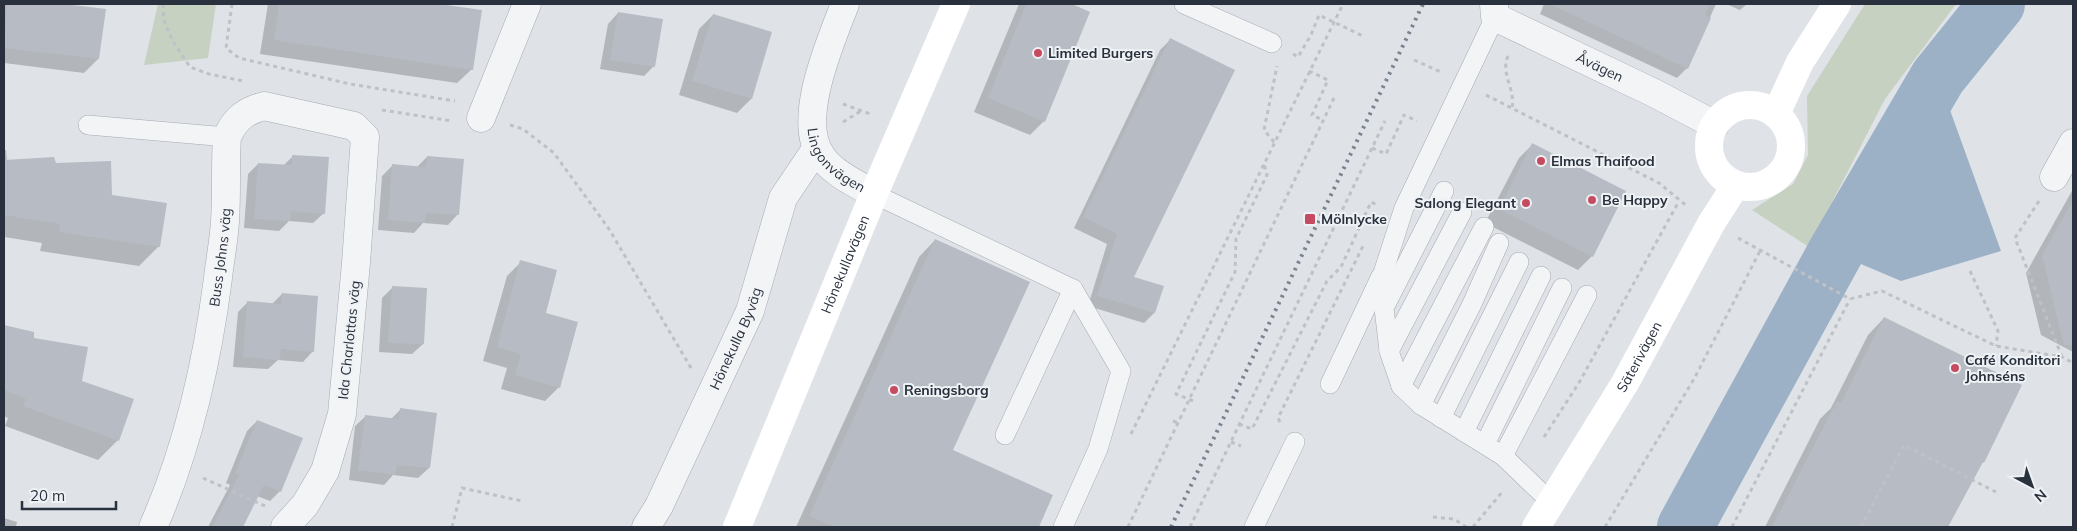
<svg xmlns="http://www.w3.org/2000/svg" width="2077" height="531" font-family="Mulish,sans-serif">
<rect width="100%" height="100%" fill="#dfe3e8"/>
<!-- green -->
<g fill="#c6d1c1">
<polygon points="158,4 216,4 208,58 144,65"/>
<polygon points="1865,4 1956,4 1885,99 1809,247 1752,210 1793,184 1808,155 1807,96"/>
</g>
<!-- water -->
<polygon fill="#9cb1c6" points="1938,77 2001,251 1901,281 1835,253"/>
<!-- shadow -->
<g fill="#0003">
<polygon points="4,4 53,4 104,10 98,59 84,73 4,63"/>
<polygon points="268,4 431,4 480,11 472,69 457,83 260,54"/>
<polygon points="1019,4 1068,4 1089,12 1044,121 1030,135 974,112"/>
<polygon points="1544,4 1716,4 1687,68 1677,78 1540,14"/>
<polygon points="1726,4 1747,4 1740,10"/>
<polygon points="618,13 654,66 644,76 600,69 608,24"/>
<polygon points="713,15 751,99 737,113 679,95 699,29"/>
<polygon points="1170,40 1133,278 1154,313 1144,323 1088,306 1107,244 1074,228 1160,50"/>
<polygon points="1533,144 1592,256 1578,270 1485,223 1519,158"/>
<polygon points="4,150 6,150 7,161 55,164 111,196 159,246 139,266 40,251 42,243 4,237"/>
<polygon points="293,156 324,213 313,223 289,221 279,231 244,228 248,174 258,164 283,166"/>
<polygon points="427,157 458,214 448,225 423,223 414,233 378,230 382,176 393,165 417,167"/>
<polygon points="2073,189 2073,352 2041,335 2026,273"/>
<polygon points="935,240 951,451 1052,496 1038,527 796,527 919,257"/>
<polygon points="521,262 544,314 559,387 545,401 501,389 507,368 483,361 507,276"/>
<polygon points="392,288 423,344 412,354 379,352 382,298"/>
<polygon points="282,294 313,351 303,362 278,360 268,369 233,367 238,312 248,302 272,304"/>
<polygon points="1884,318 1983,462 1979,466 1947,527 1765,527 1820,419 1831,408 1868,335"/>
<polygon points="4,327 33,333 33,339 81,382 118,440 98,460 5,426 8,418 4,416"/>
<polygon points="400,410 429,468 418,478 393,475 384,485 349,480 355,426 366,416 391,419"/>
<polygon points="257,421 280,491 270,501 257,496 241,527 208,527 230,485 226,483 247,431"/>
<polygon points="4,518 17,522 16,527 4,527"/>
</g>
<g fill="none" stroke-linecap="round" stroke-linejoin="round">
<!-- river -->
<polyline stroke="#9cb1c6" stroke-width="56" points="1685,527 1835,253 1938,77 1997,4"/>
</g>
<!-- building -->
<g fill="#b7bcc4">
<polygon points="7,4 64,4 106,9 99,59 4,48"/>
<polygon points="279,4 439,4 482,10 473,70 274,40"/>
<polygon points="1026,4 1072,4 1090,12 1045,122 988,98"/>
<polygon points="1550,4 1710,4 1705,15 1711,18 1688,69"/>
<polygon points="618,12 663,19 655,67 610,60"/>
<polygon points="713,14 772,32 752,99 692,81"/>
<polygon points="1170,38 1235,70 1134,277 1164,286 1155,313 1097,296 1117,234 1083,217"/>
<polygon points="1532,143 1626,191 1593,257 1499,209"/>
<polygon points="292,155 329,157 325,214 291,211 290,221 254,219 258,163 292,165"/>
<polygon points="427,156 464,159 459,215 426,213 425,223 388,220 392,164 426,167"/>
<polygon points="54,157 56,163 111,161 112,195 167,203 160,247 59,232 60,224 4,215 4,160"/>
<polygon points="2073,200 2073,345 2064,346 2042,255"/>
<polygon points="935,239 1030,282 953,450 1053,495 1039,527 834,527 809,516"/>
<polygon points="520,260 557,270 546,313 578,322 560,388 515,375 521,354 497,347"/>
<polygon points="392,286 427,288 424,344 388,343"/>
<polygon points="282,293 318,296 314,352 281,349 280,360 243,357 247,301 281,304"/>
<polygon points="1884,317 2022,385 1984,463 1983,462 1948,527 1772,527 1837,401 1841,403"/>
<polygon points="4,325 34,332 34,338 88,347 82,381 134,399 119,441 23,406 26,399 4,390"/>
<polygon points="400,408 437,413 430,468 397,465 395,475 358,470 365,415 399,419"/>
<polygon points="257,420 303,438 281,492 264,485 243,527 212,527 239,475 235,473"/>
</g>
<g fill="none" stroke-linecap="round" stroke-linejoin="round">
<!-- lane casing -->
<g stroke="#a5aab2" stroke-width="20">
<g id="lane">
<polyline points="1184,4 1272,43"/>
<polyline points="1495,17 1404,208 1384,270 1384,308 1389,351 1401,386 1421,405 1503,456 1552,503"/>
<polyline points="88,125 227,137"/>
<polyline points="874,194 1073,289 1005,435"/>
<polyline points="1386,304 1444,191"/>
<polyline points="1389,351 1462,212"/>
<polyline points="1330,384 1381,276"/>
<polyline points="1401,386 1484,227"/>
<polyline points="1421,405 1472,304 1499,243"/>
<polyline points="1441,418 1519,262"/>
<polyline points="1464,432 1541,276"/>
<polyline points="1485,444 1562,288"/>
<polyline points="1503,456 1587,295"/>
<polyline points="1063,527 1098,449 1121,371 1073,289"/>
<polyline points="1254,527 1295,442"/>
</g>
</g>
<!-- street casing -->
<g stroke="#a5aab2" stroke-width="29">
<g id="street">
<path id="s1" d="M 845,4 C 831,41 795,121 822,157 C 834,174 857,184 874,194"/>
<path id="s2" d="M 1494,4 L 1495,17 L 1654,93 L 1715,125"/>
<polyline points="481,118 527,4"/>
<polyline points="2054,177 2073,143"/>
<path id="s3" d="M 153,527 C 188,448 207,364 218,278 C 220,259 224,240 225,221 C 227,193 225,165 227,137 C 235,119 245,111 264,106 L 354,126 L 365,137 L 356,263 L 342,414 L 325,471 L 305,505 L 285,527"/>
<path id="s4" d="M 646,527 L 659,506 L 750,311 L 783,198 L 816,149"/>
</g>
</g>
<!-- path -->
<g stroke="#bec1c6" stroke-width="3" stroke-dasharray="4 4" stroke-linecap="butt">
<polyline points="163,4 164,21 172,40 190,67 209,74 243,81"/>
<polyline points="232,4 226,48 239,58 350,84 455,101"/>
<polyline points="1293,54 1298,57 1311,35 1319,15 1365,37"/>
<path d="M 1508,56 C 1500,73 1516,90 1512,109"/>
<polyline points="1414,60 1441,72"/>
<polyline points="1309,71 1328,80 1312,115 1323,120"/>
<polyline points="1486,95 1659,183 1688,207"/>
<polyline points="843,104 873,115"/>
<polyline points="382,110 452,121"/>
<polyline points="843,122 861,111"/>
<polyline points="510,125 523,129 554,153 609,229 691,368"/>
<polyline points="1274,142 1264,130 1277,66"/>
<polyline points="1372,148 1386,154 1404,115 1417,121"/>
<polyline points="2039,201 2015,238 2062,357"/>
<polyline points="1738,238 1850,299 1882,291 1996,346 2062,357 2073,363"/>
<polyline points="1970,271 1998,331 1996,346"/>
<polyline points="1193,401 1176,394 1235,272 1236,239 1267,175 1264,164"/>
<polyline points="1173,421 1178,423"/>
<polyline points="1280,422 1278,418 1363,246"/>
<polyline points="1239,424 1252,429 1327,281 1341,267 1371,202 1379,206"/>
<polyline points="1131,434 1343,4"/>
<polyline points="1544,437 1580,381 1679,201"/>
<polyline points="1231,442 1241,446"/>
<polyline points="203,478 265,506"/>
<polyline points="1433,517 1454,519 1466,527"/>
<polyline points="452,527 462,488 522,501"/>
<polyline points="1128,527 1334,98"/>
<polyline points="1190,527 1385,121"/>
<polyline points="1473,527 1503,491"/>
<polyline points="1605,527 1694,379 1760,251"/>
<polyline points="1732,527 1850,299"/>
<polyline points="1861,527 1904,445 1996,492"/>
</g>
<!-- lane -->
<use href="#lane" stroke="#f2f4f6" stroke-width="19"/>
<!-- street -->
<use href="#street" stroke="#f2f4f6" stroke-width="28"/>
<!-- secondary -->
<g stroke="#fff" stroke-width="28">
<circle cx="1750" cy="146" r="41"/>
<polyline points="1776,114 1800,62 1837,4"/>
<path id="s5" d="M 737,527 L 874,194 L 956,4"/>
<path id="s6" d="M 1536,527 L 1625,383 L 1712,222 L 1736,185"/>
</g>
<!-- rail -->
<polyline stroke="#7a8391" stroke-width="4" stroke-dasharray="2.5 5" stroke-linecap="butt" points="1171,527 1423,4"/>
</g>
<!-- markers -->
<g fill="#c74b60" stroke="#eff2f5" stroke-width="2">
<circle cx="1038" cy="53" r="5"/>
<circle cx="1541" cy="161" r="5"/>
<circle cx="1592" cy="200" r="5"/>
<circle cx="1526" cy="203" r="5"/>
<rect x="1304" y="213" width="12" height="12" rx="2.5"/>
<circle cx="1955" cy="368" r="5"/>
<circle cx="894" cy="390" r="5"/>
</g>
<g text-anchor="middle" stroke-width="4" stroke-linejoin="round" paint-order="stroke">
<!-- poi labels -->
<g font-size="14" font-weight="bold" fill="#29313e" stroke="#eff2f5" text-anchor="start">
<text x="1048" y="58">Limited Burgers</text>
<text x="1551" y="166">Elmas Thaifood</text>
<text x="1602" y="205">Be Happy</text>
<text x="1516" y="208" text-anchor="end">Salong Elegant</text>
<text x="1321" y="224">Mölnlycke</text>
<text x="1965" y="365">Café Konditori<tspan x="1965" dy="16">Johnséns</tspan></text>
<text x="904" y="395">Reningsborg</text>
</g>
<!-- street labels -->
<g font-size="14" fill="#29313e" stroke="#eff2f5">
<text dy="5" stroke="none"><textPath href="#s2" startOffset="129">Åvägen</textPath></text>
<text dy="5" stroke="none"><textPath href="#s1" startOffset="171">Lingonvägen</textPath></text>
<text dy="5" stroke="none"><textPath href="#s3" startOffset="279">Buss Johns väg</textPath></text>
<text dy="5" stroke="none"><textPath href="#s5" startOffset="284">Hönekullavägen</textPath></text>
<text dy="5" stroke="none"><textPath href="#s4" startOffset="209">Hönekulla Byväg</textPath></text>
<text transform="translate(349 340) rotate(-84)" y="5">Ida Charlottas väg</text>
<text dy="5" stroke="none"><textPath href="#s6" startOffset="199">Säterivägen</textPath></text>
</g>
</g>
<!-- border -->
<rect width="2077" height="531" fill="none" stroke="#29313e" stroke-width="10"/>
<!-- north arrow -->
<g transform="translate(2032 486) rotate(139)" stroke="#eff2f5" stroke-width="4" paint-order="stroke">
<path d="M0-4L9 19L0 12L-9 19Z" fill="#29313e"/>
<text y="-8" font-size="14" font-weight="bold" text-anchor="middle" fill="#29313e">N</text>
</g>
<!-- scale -->
<path d="M22 501v8h94v-8" fill="none" stroke="#29313e" stroke-width="2.5"/>
<text x="30" y="501" font-size="15" fill="#29313e" stroke="#eff2f5" stroke-width="4" paint-order="stroke">20 m</text>
</svg>
